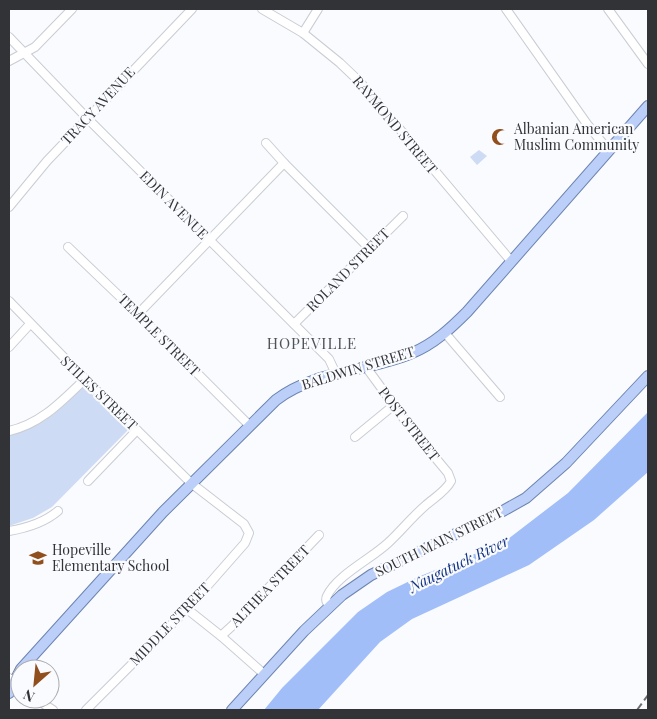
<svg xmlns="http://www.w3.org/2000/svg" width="657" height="719" font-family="'Playfair Display',serif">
<rect width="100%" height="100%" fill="#fafbfe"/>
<!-- green -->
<g fill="#cedbf4">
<polygon points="479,150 487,156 477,165 470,157"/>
<path d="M 84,386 L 128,430 L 52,507 L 33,518 L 9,526 L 9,435 C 46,426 58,411 84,386 Z"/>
</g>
<!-- water -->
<polygon fill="#a1bef8" points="648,412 648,472 594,520 529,565 412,619 380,642 318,710 264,710 282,688 358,612 387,592 418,577 504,542 568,493"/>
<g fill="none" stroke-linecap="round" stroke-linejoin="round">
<!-- minor casing -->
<g stroke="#c9cdd4" stroke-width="10">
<g id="minor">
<polyline points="262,9 303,33 340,63 360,82 511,261"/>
<polyline points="506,9 587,124 609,151"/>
<polyline points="608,9 648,64"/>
<polyline points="303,33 318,9"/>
<polyline points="9,37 87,118 329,359 336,374"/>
<polyline points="9,61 35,47 72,9"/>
<polyline points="266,143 284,163 370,249"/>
<polyline points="9,207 47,161 192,9"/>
<polyline points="68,247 138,314 249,425"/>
<polyline points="9,301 85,379 191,483 244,524 249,533 245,543 187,609 86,710"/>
<polyline points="138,314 284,163"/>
<polyline points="294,324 403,216"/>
<polyline points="445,333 500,397"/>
<polyline points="9,347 30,324"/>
<path d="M 9,431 C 41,424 62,401 85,379"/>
<polyline points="355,437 394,405"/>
<polyline points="88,481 137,430"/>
<path d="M 9,531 C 27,528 44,523 58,511"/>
<path d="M 329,606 C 327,603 325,600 327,596 C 337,575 371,559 388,543 C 401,531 412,517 426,505 C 434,498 446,491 451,481 L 448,473 L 409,426 L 366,367"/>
<polyline points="187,609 221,636 264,674"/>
<polyline points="221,636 232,626 319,535"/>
<polyline points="9,678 20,688"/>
<polyline points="36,699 53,710"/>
</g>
</g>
<!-- major casing -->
<g stroke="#6d84b1" stroke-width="12">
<g id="major">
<path d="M 21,669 L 163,512 L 276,400 C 315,370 368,372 412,353 C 434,344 451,328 467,312 L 648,106"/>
<polyline points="9,693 20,671"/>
<polyline points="232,710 304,631 342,595 371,575 501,512 526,498 566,463 648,376"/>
</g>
</g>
<!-- minor -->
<use href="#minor" stroke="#fff" stroke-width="8"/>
<!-- major -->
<use href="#major" stroke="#bbcff8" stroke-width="10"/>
<!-- rail -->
<polyline stroke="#6c6d70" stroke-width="2" stroke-dasharray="8 4" stroke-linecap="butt" points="637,710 648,695"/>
</g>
<!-- icons -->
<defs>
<g id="mosque-bare" transform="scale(1.35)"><path d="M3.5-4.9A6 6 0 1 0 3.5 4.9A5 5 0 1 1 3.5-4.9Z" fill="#914f1d" stroke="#fafbfe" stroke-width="2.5" paint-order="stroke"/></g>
<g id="school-bare" transform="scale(1.35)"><path d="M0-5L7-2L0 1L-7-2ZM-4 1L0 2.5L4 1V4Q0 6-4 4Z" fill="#914f1d" stroke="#fafbfe" stroke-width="2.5" paint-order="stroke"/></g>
</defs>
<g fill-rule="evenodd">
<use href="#mosque-bare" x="500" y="137"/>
<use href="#school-bare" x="38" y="558"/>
</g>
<g text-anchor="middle" stroke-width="4.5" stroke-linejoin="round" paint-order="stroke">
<!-- street labels -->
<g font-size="14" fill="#323336" stroke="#fafbfe">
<text transform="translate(98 106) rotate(-47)" y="5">TRACY AVENUE</text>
<text transform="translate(395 125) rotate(50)" y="5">RAYMOND STREET</text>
<text transform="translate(174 205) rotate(45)" y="5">EDIN AVENUE</text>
<text transform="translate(348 270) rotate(-45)" y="5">ROLAND STREET</text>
<text transform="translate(159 335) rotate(45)" y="5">TEMPLE STREET</text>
<text transform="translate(358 368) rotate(-17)" y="5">BALDWIN STREET</text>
<text transform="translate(99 393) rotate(44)" y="5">STILES STREET</text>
<text transform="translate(409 424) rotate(52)" y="5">POST STREET</text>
<text transform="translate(439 542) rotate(-26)" y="5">SOUTH MAIN STREET</text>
<text transform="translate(270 586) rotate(-46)" y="5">ALTHEA STREET</text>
<text transform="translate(170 624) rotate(-46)" y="5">MIDDLE STREET</text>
</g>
<!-- poi labels -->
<g font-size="14" fill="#323336" stroke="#fafbfe" text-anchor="start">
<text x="514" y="134">Albanian American<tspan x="514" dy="16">Muslim Community</tspan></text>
<text x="52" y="555">Hopeville<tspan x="52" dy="16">Elementary School</tspan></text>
</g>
<!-- neighbourhood labels -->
<g font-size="15" letter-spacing="1" fill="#4f5359" stroke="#fafbfe">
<text x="312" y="349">HOPEVILLE</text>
</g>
<!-- water labels -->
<g font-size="15" font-style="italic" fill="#113383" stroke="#fafbfe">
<text transform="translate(459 564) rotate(-26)" y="5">Naugatuck River</text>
</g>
</g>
<!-- border -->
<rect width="657" height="719" fill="none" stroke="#323336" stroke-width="20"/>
<!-- north arrow -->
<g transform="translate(35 684) rotate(207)"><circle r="24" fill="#fafbfe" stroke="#aaabae"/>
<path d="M0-4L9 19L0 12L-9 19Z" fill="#914f1d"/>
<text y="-8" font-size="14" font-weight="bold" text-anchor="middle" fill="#323336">N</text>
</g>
</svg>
